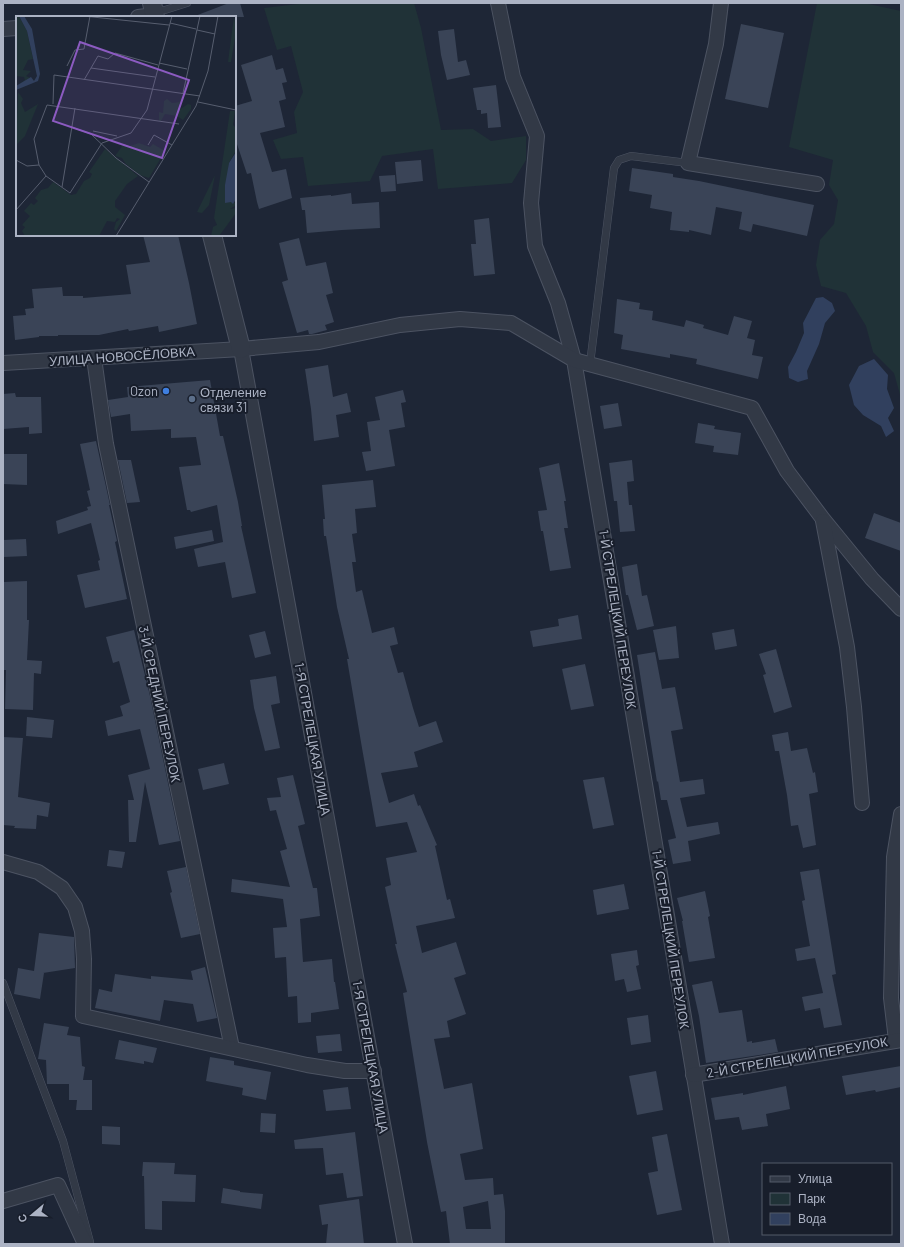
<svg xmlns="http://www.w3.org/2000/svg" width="904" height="1247" font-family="Barlow,sans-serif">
<rect width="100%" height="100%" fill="#1e2636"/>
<!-- green -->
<g fill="#203237">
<polygon points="307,3 414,3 421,28 441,130 473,129 491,141 526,136 526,160 512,183 438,189 433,149 382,156 370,181 308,186 303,157 281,159 273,140 297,133 294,112 303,92 291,46 277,50 264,8"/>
<polygon points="817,3 864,3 901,11 901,398 894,373 873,352 866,326 846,293 821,286 816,265 820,240 834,224 838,200 829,185 833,160 789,147"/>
</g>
<!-- water -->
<g fill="#31405e">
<polygon points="823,297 832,303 835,311 825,323 819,344 807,371 808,379 798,382 789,378 788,367 796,352 804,333 803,323 816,298"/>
<polygon points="874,359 888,375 887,389 894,408 888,418 894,431 886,437 881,426 863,415 854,405 849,385 859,366"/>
</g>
<!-- building -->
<g fill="#3a4457" fill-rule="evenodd">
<polygon points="229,3 240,3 244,17 195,17 195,16"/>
<polygon points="741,24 784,33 768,108 725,99"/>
<polygon points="454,29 458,62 466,60 470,75 447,80 441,55 438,31"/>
<polygon points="272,55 276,70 283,68 287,82 282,83 286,99 279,101 285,127 260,133 272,172 286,169 292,198 259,209 257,202 251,173 247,174 235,138 235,106 252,101 241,65"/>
<polygon points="496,85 501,127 488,128 487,113 481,114 481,110 477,110 473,88"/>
<polygon points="421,160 423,181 397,184 395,162"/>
<polygon points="632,168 673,174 673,177 699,181 814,205 807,236 753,224 751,232 739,229 742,212 716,207 711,235 689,230 689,232 670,230 672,212 650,208 652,195 629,191"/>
<polygon points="395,175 396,191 381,192 379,176"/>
<polygon points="351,193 352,204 379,202 380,228 342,230 307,233 305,210 302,210 300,198 331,195 331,196"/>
<polygon points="489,218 495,274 474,276 471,244 476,244 474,220"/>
<polygon points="143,235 178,235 189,283 197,324 159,332 158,326 129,331 128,329 99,335 58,335 58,336 39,336 39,337 15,340 13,316 26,315 25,309 34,308 32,289 62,287 63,296 83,296 83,298 131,294 126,265 150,262"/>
<polygon points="299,238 306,266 326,262 333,293 326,295 334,322 325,325 327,330 312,334 309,334 308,330 297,333 282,282 288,280 279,243"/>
<polygon points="617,299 640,303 639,309 653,311 652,320 684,327 686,320 704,325 703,328 728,335 734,316 752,321 747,338 755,340 752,355 763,357 758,379 696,364 697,359 670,354 670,358 621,349 623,335 614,333"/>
<polygon points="328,365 333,397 347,393 351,412 336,415 339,437 314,441 311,409 305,369"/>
<polygon points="210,380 220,436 223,436 238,502 242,526 241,526 256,593 232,598 225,562 198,567 194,549 223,542 217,505 191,512 190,510 187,510 179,467 201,465 196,437 171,438 171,429 131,431 130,414 111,417 108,400 128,397 127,387"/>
<polygon points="403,390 406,402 401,403 405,427 389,430 395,466 366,471 362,452 371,451 367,422 380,420 375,397"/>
<polygon points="15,393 16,397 41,397 42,433 29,434 29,427 3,429 3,394"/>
<polygon points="618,403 622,426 604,429 600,406"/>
<polygon points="698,423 715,426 714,429 741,433 738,455 713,452 714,446 695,443"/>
<polygon points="96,441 110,505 109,505 117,541 115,542 127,599 85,608 77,575 100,570 98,561 100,560 91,523 58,534 56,521 88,510 87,507 91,506 87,491 90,490 80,444"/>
<polygon points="3,454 27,454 27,485 3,484"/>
<polygon points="118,460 131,460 140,502 127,503"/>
<polygon points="632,460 634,481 627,482 629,505 632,505 635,531 620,532 617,501 614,501 609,463"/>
<polygon points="559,463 566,501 564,501 568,528 564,528 571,568 550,571 543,531 541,531 538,511 547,510 539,468"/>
<path d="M 373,480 L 376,507 L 355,509 L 357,533 L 352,534 L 356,562 L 352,562 L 356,592 L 362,590 L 372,633 L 394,627 L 398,644 L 390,646 L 398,673 L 403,672 L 413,708 L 419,727 L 436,721 L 443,742 L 414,752 L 418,767 L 381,773 L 389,803 L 414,794 L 418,806 L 420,805 L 437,845 L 435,846 L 447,900 L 450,899 L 455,918 L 416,926 L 422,953 L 456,942 L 466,974 L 454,978 L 466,1014 L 447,1021 L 450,1037 L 434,1039 L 444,1089 L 472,1083 L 483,1149 L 460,1154 L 465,1180 L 493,1178 L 494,1195 L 503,1194 L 505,1211 L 505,1244 L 450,1244 L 446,1211 L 441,1212 L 427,1142 L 403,993 L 407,992 L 395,944 L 397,944 L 391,915 L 385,887 L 391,885 L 386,858 L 417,852 L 407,822 L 376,827 L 362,748 L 347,659 L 349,659 L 337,607 L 326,536 L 324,536 L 323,519 L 325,519 L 322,485 ZM 488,1201 L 491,1229 L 466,1229 L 463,1207 Z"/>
<polygon points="874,513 901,523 901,551 865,538"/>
<polygon points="212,530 214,541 176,549 174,537"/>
<polygon points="26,539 27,556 4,557 3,540"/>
<polygon points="637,564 642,596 647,595 654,626 637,630 628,595 626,595 622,567"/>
<polygon points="27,581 27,620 29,620 27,660 42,661 41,674 34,673 33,710 5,709 6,670 3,670 4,582"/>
<polygon points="578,615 582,639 533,647 530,631 559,626 558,619"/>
<polygon points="676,626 679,658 659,660 653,630"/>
<polygon points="734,629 737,646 715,650 712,633"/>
<polygon points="134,630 150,696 180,841 159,845 145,782 136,842 129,842 128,800 134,800 128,775 150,769 140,729 108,736 105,721 123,716 120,706 130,702 119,661 113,663 106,637"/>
<polygon points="265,631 271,654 255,658 249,635"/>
<polygon points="776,649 792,707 774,713 763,675 766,674 759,654"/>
<polygon points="655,652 662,689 675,687 683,729 671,731 680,782 703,779 705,794 680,798 687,827 718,822 720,834 688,841 691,861 673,864 668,840 676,838 667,800 661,800 658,781 657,782 637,655"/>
<polygon points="585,664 594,706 571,710 562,669"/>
<polygon points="276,676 280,703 271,705 280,748 265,751 254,708 250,680"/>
<polygon points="27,717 54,720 52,738 26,736"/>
<polygon points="788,732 791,751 807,748 813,773 815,772 818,792 809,794 816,845 803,848 798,825 791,826 787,795 779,751 775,751 772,735"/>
<polygon points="3,737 23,738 18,797 50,803 48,817 37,815 36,829 14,828 15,826 3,825"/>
<polygon points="224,763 229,784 203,790 198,769"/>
<polygon points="293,775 305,824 298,826 313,888 317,888 320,916 300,919 303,962 332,959 334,982 335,982 339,1009 311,1013 311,1022 298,1023 297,996 288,997 286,957 275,958 273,928 287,927 283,899 231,892 232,879 290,887 280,851 287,849 276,810 270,811 267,798 281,797 277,778"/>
<polygon points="604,777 614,825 593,829 583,780"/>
<polygon points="109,850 125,852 122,868 107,866"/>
<polygon points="186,867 200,934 181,938 170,893 172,892 167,871"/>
<polygon points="819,869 836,974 832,975 842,1025 824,1028 820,1008 805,1011 802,997 823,993 815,958 797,961 795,949 810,946 802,901 805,900 800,872"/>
<polygon points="624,884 629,909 597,915 593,890"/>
<polygon points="705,891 710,916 708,917 715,958 689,962 682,921 683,921 677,898"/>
<polygon points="39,933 74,937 75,968 43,973 44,973 40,999 14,994 18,968 34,971"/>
<polygon points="637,950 639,965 636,966 641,989 627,992 624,979 615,981 611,954"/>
<polygon points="205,967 217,1018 197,1022 193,1004 164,1000 160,1021 95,1008 99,989 112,992 115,974 151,979 151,976 193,980 191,971"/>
<polygon points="712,981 719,1013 742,1010 747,1042 752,1041 752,1043 775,1039 778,1052 706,1063 699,1016 692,985"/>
<polygon points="648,1015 651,1042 631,1045 627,1018"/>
<polygon points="44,1023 69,1027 67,1035 80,1037 82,1066 85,1067 83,1080 92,1080 92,1110 76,1110 77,1100 69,1100 69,1084 47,1084 46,1060 38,1059"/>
<polygon points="340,1034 342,1051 318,1053 316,1036"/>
<polygon points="119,1040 157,1048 153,1063 144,1061 144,1064 115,1059"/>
<polygon points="210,1057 234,1061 234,1065 271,1072 266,1100 242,1095 243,1088 206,1081"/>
<polygon points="901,1066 901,1087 876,1092 875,1090 846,1095 842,1076"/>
<polygon points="656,1071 663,1110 637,1115 629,1076"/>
<polygon points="786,1086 790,1109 766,1114 768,1126 742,1130 739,1117 715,1120 711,1098 743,1093 743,1095"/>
<polygon points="348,1087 351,1109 326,1111 323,1090"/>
<polygon points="261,1113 276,1114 275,1133 260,1132"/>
<polygon points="102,1126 120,1127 120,1145 102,1144"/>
<polygon points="355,1132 363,1196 347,1198 343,1173 326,1175 323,1148 295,1149 294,1140"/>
<polygon points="667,1134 682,1210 657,1215 648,1173 658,1171 652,1137"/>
<polygon points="143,1162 175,1163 174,1174 196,1175 195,1202 162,1201 162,1230 145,1229 144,1176 142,1176"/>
<polygon points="223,1188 240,1191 240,1192 263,1194 261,1209 221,1203"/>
<polygon points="359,1199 364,1244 326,1244 328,1224 322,1225 319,1205"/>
</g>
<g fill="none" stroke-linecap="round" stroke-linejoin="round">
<!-- service casing -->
<g stroke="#4c5362" stroke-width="8">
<g id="service">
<polyline points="154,10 165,10 187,3"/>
<polyline points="590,364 614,168 619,160 631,156 688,163"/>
<polyline points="3,983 63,1141 90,1242"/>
</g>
</g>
<!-- minor casing -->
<g stroke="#4c5362" stroke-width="16">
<g id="minor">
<polyline points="498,3 513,77 537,136 531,203 535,246 558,303 574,360 722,1244"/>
<polyline points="721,3 716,44 688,163 817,184"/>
<polyline points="138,17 155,15"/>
<polyline points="3,29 17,28"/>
<polyline points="241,349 405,1244"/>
<polyline points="94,358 106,444 232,1048"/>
<polyline points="3,363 241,349 319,342 400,325 460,319 511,323 574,360 752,408 787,471 823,519 872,579 901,609"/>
<polyline points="823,521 847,647 854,707 862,803"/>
<polyline points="3,862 38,872 62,888 75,907 82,931 84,959 83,1016 307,1065 345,1071 374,1071"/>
<polyline points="896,1040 891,998 894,857 901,814"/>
<polyline points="693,1075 901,1040"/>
<polyline points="3,1201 58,1185 85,1244"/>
</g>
</g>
<!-- tertiary casing -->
<g stroke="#4c5362" stroke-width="20">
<g id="tertiary">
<polyline points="152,3 155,17"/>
<polyline points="212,235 241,349"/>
</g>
</g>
<!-- service -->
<use href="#service" stroke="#323946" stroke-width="7"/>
<!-- minor -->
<use href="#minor" stroke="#323946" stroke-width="14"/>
<!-- tertiary -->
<use href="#tertiary" stroke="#323946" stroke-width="18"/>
</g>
<!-- markers -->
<circle fill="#3f7fe0" stroke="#181e2b" stroke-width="1.5" cx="166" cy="391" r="4"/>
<circle fill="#5c6f8a" stroke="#181e2b" stroke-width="1.5" cx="192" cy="399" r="4"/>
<g text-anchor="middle" stroke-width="4" stroke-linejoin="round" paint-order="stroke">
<!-- street labels -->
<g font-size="13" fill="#acb3c4" stroke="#181e2b">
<text transform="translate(122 356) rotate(-4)" y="5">УЛИЦА НОВОСЁЛОВКА</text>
<text transform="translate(618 619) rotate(81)" y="5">1-Й СТРЕЛЕЦКИЙ ПЕРЕУЛОК</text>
<text transform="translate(160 704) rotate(78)" y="5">3-Й СРЕДНИЙ ПЕРЕУЛОК</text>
<text transform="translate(313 739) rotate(80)" y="5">1-Я СТРЕЛЕЦКАЯ УЛИЦА</text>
<text transform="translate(671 939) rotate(81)" y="5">1-Й СТРЕЛЕЦКИЙ ПЕРЕУЛОК</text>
<text transform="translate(371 1057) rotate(80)" y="5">1-Я СТРЕЛЕЦКАЯ УЛИЦА</text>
<text transform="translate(797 1057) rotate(-10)" y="5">2-Й СТРЕЛЕЦКИЙ ПЕРЕУЛОК</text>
</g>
<!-- poi labels -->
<g font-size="13" fill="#acb3c4" stroke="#181e2b" text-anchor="end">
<text x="158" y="396">Ozon</text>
<text x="200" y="397" text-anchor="start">Отделение<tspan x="200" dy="15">связи 31</tspan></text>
</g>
</g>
<!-- overview -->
<g transform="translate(16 16)">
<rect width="220" height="220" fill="#1e2636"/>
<path d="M 0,0 L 3,0 L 11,15 L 17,43 L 12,44 L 7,54 L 15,55 L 10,60 L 14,62 L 0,70 L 9,64 L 8,61 L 0,60 ZM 218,0 L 220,16 L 215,46 L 212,46 ZM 2,76 L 7,83 L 5,87 L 9,96 L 22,88 L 9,120 L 0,129 ZM 151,83 L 156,87 L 164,86 L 163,94 L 172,88 L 175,89 L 175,93 L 167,104 L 161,100 L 149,98 L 145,105 L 143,105 L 143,96 L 147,97 L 148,85 ZM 214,95 L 219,95 L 217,109 L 220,112 L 220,134 L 213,147 L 209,184 L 219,187 L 220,184 L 220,189 L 214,193 L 220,192 L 220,197 L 203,220 L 195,220 L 197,211 L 201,209 L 198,202 ZM 123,127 L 134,131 L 137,128 L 149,135 L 133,162 L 124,159 L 110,148 L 106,142 L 99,140 L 107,129 L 114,130 ZM 89,133 L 122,160 L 111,168 L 99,185 L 99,191 L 109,199 L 100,215 L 98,213 L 100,206 L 104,203 L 101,202 L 99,206 L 91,205 L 83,220 L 9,220 L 6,215 L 9,211 L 6,209 L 14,200 L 8,195 L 15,187 L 18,189 L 22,185 L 19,182 L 25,174 L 32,172 L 37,166 L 55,179 L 60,178 L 68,165 L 74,162 L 76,158 L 73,156 ZM 199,159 L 193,189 L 186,197 L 181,196 Z" fill="#203237"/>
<path d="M 3,0 L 8,0 L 16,13 L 24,58 L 22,65 L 0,74 L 0,70 L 15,61 L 18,65 L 21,60 L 11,15 ZM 220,136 L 220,183 L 217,188 L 215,186 L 209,187 L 209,169 L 213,147 Z" fill="#31405e"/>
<path fill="none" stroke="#575e6f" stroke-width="1" d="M 67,0 L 153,9M 154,7 L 180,13M 181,14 L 199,18M 143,47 L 171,53M 51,50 L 59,34 L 68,33 L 74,0M 75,52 L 139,61M 68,64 L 82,40 L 92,43 L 99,37 L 142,49M 167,77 L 184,0M 182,86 L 220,94M 37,88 L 38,59 L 184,80M 55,111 L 75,118 L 100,142 L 133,166M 77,115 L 101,120M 132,129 L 138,119 L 156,129M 0,144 L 11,150 L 23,149 L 18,123 L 31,89 L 163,108M 23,149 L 30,160 L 54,177 L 86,127 L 115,117 L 131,94 L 156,0M 46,171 L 59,92M 0,194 L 30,160M 100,220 L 180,90 L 192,55 L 202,0"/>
<path fill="#8c5bc1" fill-opacity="0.15" stroke="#8c5bc1" stroke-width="2" d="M 64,26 L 173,64 L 146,142 L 37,105 Z"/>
<rect width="220" height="220" fill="none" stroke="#acb3c4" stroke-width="2"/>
</g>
<!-- border -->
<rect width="904" height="1247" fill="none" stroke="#acb3c4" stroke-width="8"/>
<!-- legend -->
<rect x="762" y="1163" width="130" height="72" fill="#181e2b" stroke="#535a68"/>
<rect x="770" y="1176" width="20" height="6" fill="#323946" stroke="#535a68"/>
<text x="798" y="1183" font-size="12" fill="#acb3c4">Улица</text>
<rect x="770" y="1193" width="20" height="12" fill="#203237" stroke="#535a68"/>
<text x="798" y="1203" font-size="12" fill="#acb3c4">Парк</text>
<rect x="770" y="1213" width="20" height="12" fill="#31405e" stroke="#535a68"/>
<text x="798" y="1223" font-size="12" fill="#acb3c4">Вода</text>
<!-- north arrow -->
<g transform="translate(32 1215) rotate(251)" stroke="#181e2b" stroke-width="3" paint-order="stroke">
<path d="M0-3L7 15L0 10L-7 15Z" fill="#acb3c4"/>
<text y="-6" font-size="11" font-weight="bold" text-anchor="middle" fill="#acb3c4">С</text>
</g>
</svg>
